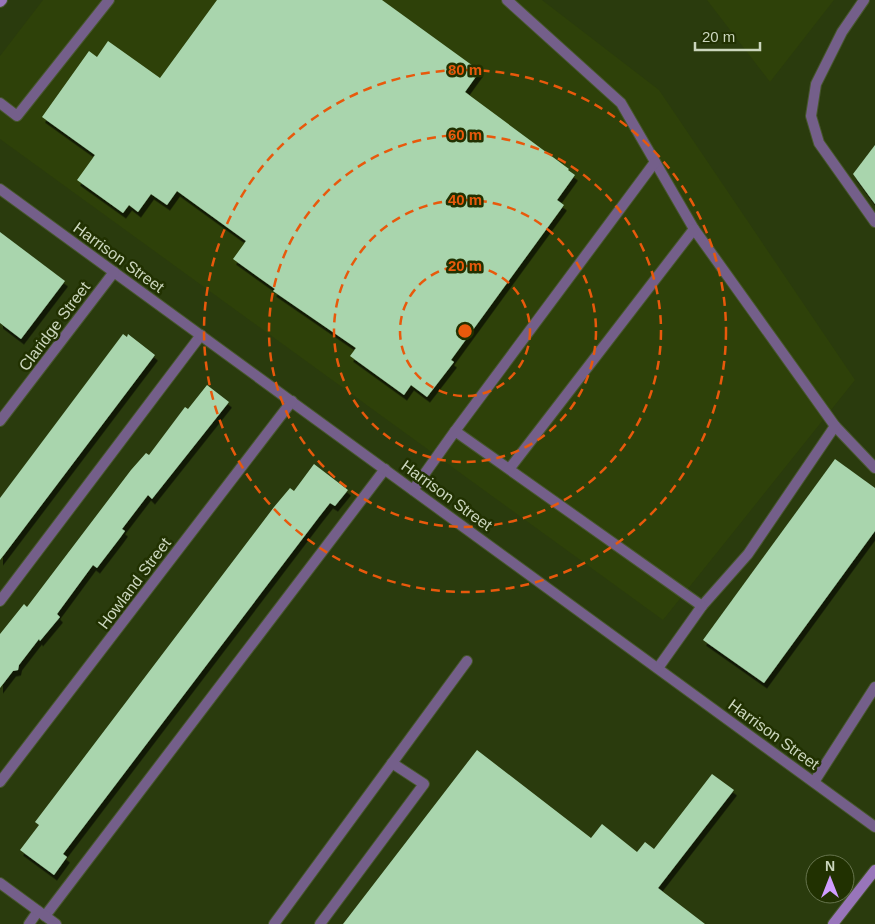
<svg xmlns="http://www.w3.org/2000/svg" width="875" height="924" font-family="Arial,sans-serif">
<defs>
<filter id="shadow"><feDropShadow dx="3" dy="5.5" stdDeviation="0" flood-color="#0009"/></filter>
</defs>
<rect width="100%" height="100%" fill="#2a3b0d"/>
<!-- built -->
<g fill="#2e4109">
<polygon points="43,0 542,0 659,90 855,380 663,620 0,139 0,56"/>
<polygon points="707,0 834,0 770,82"/>
</g>
<!-- building -->
<g fill="#a9d5ad" filter="url(#shadow)">
<polygon points="217,0 382,0 480,71 465,92 569,169 568,170 575,175 557,200 564,205 451,360 454,362 427,397 411,385 404,395 350,356 356,348 273,291 275,289 233,259 246,241 177,191 167,205 151,194 138,212 129,205 123,213 77,180 95,155 42,117 89,51 97,57 108,41 160,78"/>
<polygon points="875,145 875,204 853,174"/>
<polygon points="0,232 65,281 21,339 0,323"/>
<polygon points="123,334 127,337 128,334 155,355 0,560 0,498"/>
<polygon points="207,385 229,402 152,499 148,495 122,529 125,531 120,538 97,568 93,565 57,614 60,617 40,641 39,639 19,665 18,670 13,671 0,688 0,634 24,604 27,607 131,470 146,453 149,455 185,407 188,409"/>
<polygon points="835,459 875,488 875,531 764,683 703,640"/>
<polygon points="314,464 348,490 335,506 330,503 319,517 63,854 67,857 54,875 20,850 39,825 35,822 274,507 290,488 294,491"/>
<polygon points="477,750 591,838 602,824 637,852 645,842 654,849 712,774 734,790 658,888 705,924 343,924"/>
</g>
<g fill="none" stroke-linecap="round" stroke-linejoin="round">
<!-- lane casing -->
<g stroke="#47572d" stroke-width="12">
<g id="lane">
<polyline points="507,0 621,103 694,229"/>
<polyline points="864,0 842,32 816,84 811,116 819,143 875,222"/>
<polyline points="0,103 17,116 109,0"/>
<polyline points="835,426 875,468"/>
<polyline points="455,431 655,162"/>
<polyline points="510,468 694,229 835,426 748,554 702,606 658,668"/>
<polyline points="413,490 455,431 702,606"/>
<polyline points="0,601 201,335"/>
<polyline points="814,782 875,687"/>
<polyline points="45,916 385,469"/>
<polyline points="29,924 38,911"/>
<polyline points="274,924 467,661"/>
<polyline points="320,924 424,784 392,763"/>
</g>
</g>
<!-- street casing -->
<g stroke="#47572d" stroke-width="12">
<g id="street">
<polyline points="0,189 875,827"/>
<polyline points="0,421 114,272"/>
<polyline points="0,782 292,401"/>
<polyline points="0,883 56,924"/>
</g>
</g>
<!-- secondary casing -->
<g stroke="#47572d" stroke-width="12">
<g id="secondary">
<polyline points="0,2 2,0"/>
<polyline points="833,924 875,870"/>
</g>
</g>
<!-- lane -->
<use href="#lane" stroke="#745f8a" stroke-width="10"/>
<!-- street -->
<use href="#street" stroke="#745f8a" stroke-width="10"/>
<!-- secondary -->
<use href="#secondary" stroke="#9875ba" stroke-width="10"/>
</g>
<!-- distance rings -->
<g fill="none" stroke="#e8590c" stroke-width="2.5" stroke-dasharray="9 6">
<circle cx="465" cy="331" r="65"/>
<circle cx="465" cy="331" r="131"/>
<circle cx="465" cy="331" r="196"/>
<circle cx="465" cy="331" r="261"/>
</g>
<g text-anchor="middle" stroke-width="5" stroke-linejoin="round" paint-order="stroke">
<!-- street labels -->
<g font-size="16" fill="#cbd6bd" stroke="#213101">
<text transform="translate(119 257) rotate(36)" y="6">Harrison Street</text>
<text transform="translate(54 326) rotate(-53)" y="6">Claridge Street</text>
<text transform="translate(447 495) rotate(36)" y="6">Harrison Street</text>
<text transform="translate(134 583) rotate(-53)" y="6">Howland Street</text>
<text transform="translate(774 734) rotate(36)" y="6">Harrison Street</text>
</g>
</g>
<circle cx="465" cy="331" r="8" fill="#e8590c" stroke="#213101" stroke-width="2.5"/>
<g font-size="15" text-anchor="middle" font-weight="bold" fill="#e8590c" stroke="#213101" stroke-width="5" stroke-linejoin="round" paint-order="stroke">
<text x="465" y="75">80 m</text>
<text x="465" y="140">60 m</text>
<text x="465" y="205">40 m</text>
<text x="465" y="271">20 m</text>
</g>
<!-- north arrow -->
<g transform="translate(830 879)"><circle r="24" fill="#213101" stroke="#65734c"/>
<path d="M0-4L9 19L0 12L-9 19Z" fill="#d09dff"/>
<text y="-8" font-size="14" font-weight="bold" text-anchor="middle" fill="#cbd6bd">N</text>
</g>
<!-- scale -->
<path d="M695 42v8h65v-8" fill="none" stroke="#cbd6bd" stroke-width="2.5"/>
<text x="702" y="42" font-size="15" fill="#cbd6bd" stroke="#213101" stroke-width="4" paint-order="stroke">20 m</text>
</svg>
